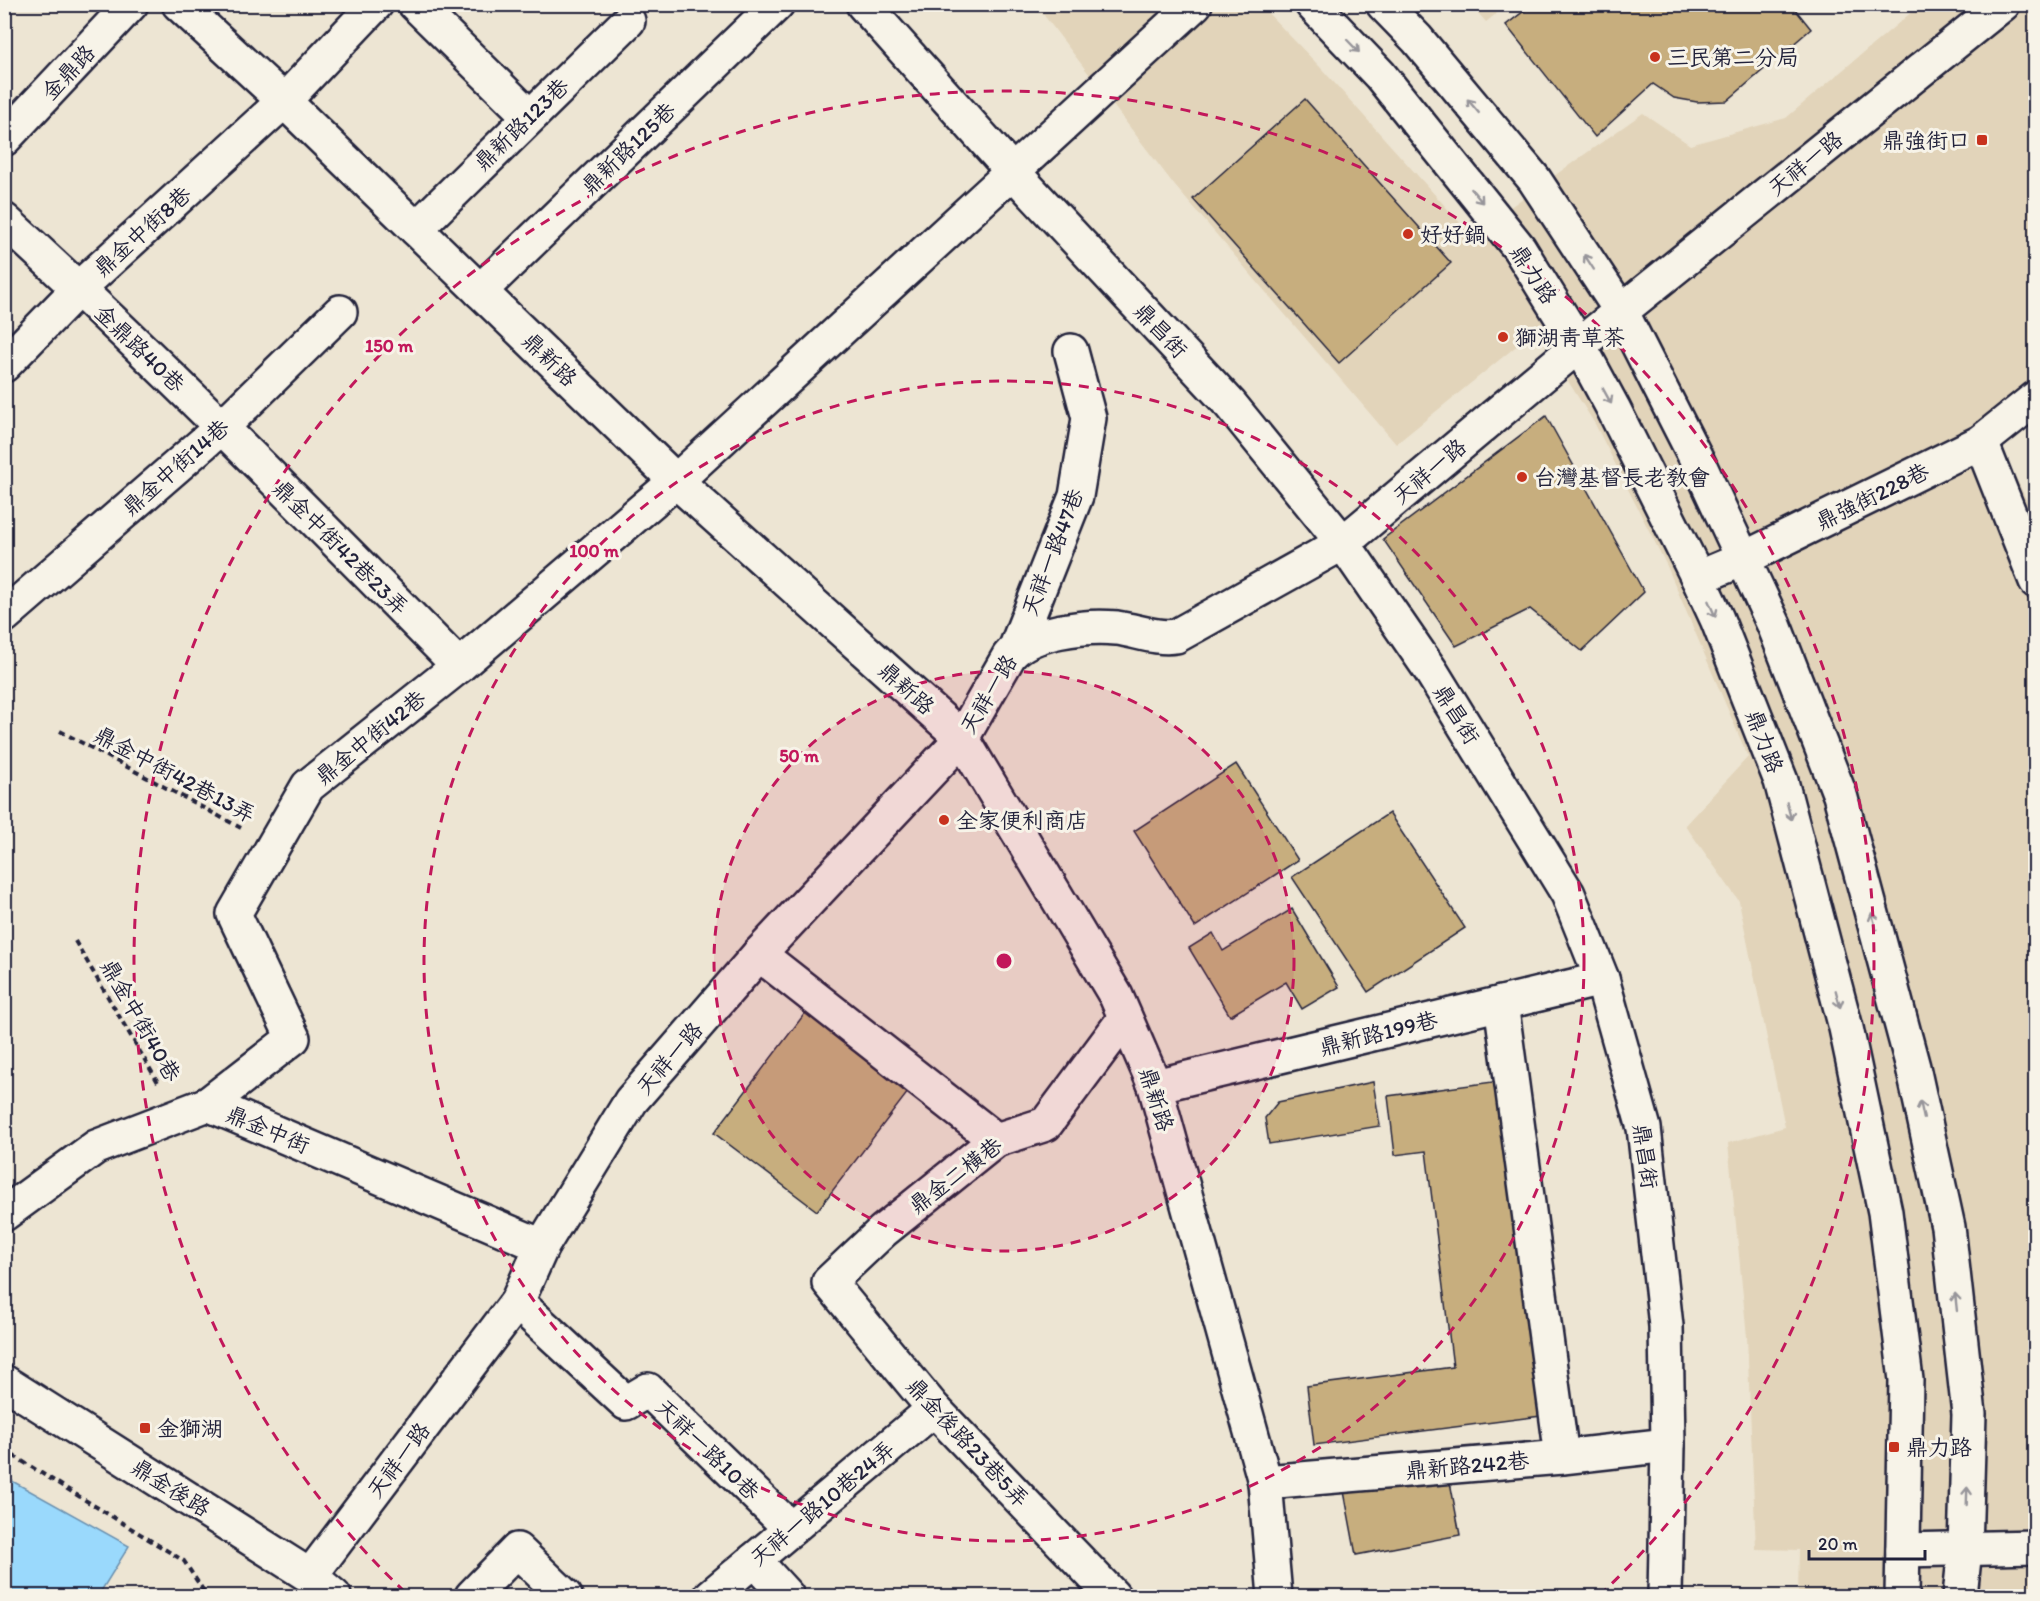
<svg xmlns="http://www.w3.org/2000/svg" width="2040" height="1601" font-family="Itim,'LXGW WenKai TC',sans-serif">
<rect width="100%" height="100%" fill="#ede5d3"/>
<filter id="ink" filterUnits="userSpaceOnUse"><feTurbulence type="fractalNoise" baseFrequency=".0167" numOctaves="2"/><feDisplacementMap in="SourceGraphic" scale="12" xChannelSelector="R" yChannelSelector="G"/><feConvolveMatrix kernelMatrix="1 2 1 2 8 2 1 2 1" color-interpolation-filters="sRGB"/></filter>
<g filter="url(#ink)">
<!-- built -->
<g fill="#e2d4ba">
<polygon points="1036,5 1260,5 1320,67 1471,235 1643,113 1690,145 1786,118 1920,5 2035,5 2035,377 1987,417 2036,520 2035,1596 1798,1596 1799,1550 1756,1549 1747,1337 1728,1143 1785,1127 1739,901 1685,825 1748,757 1667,566 1595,424 1536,330 1396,444 1175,186"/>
<polygon points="1471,5 1507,5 1486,22"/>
</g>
<!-- water -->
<polygon fill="#9ad9fc" stroke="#6a90af" stroke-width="1.5" points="5,1477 129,1546 98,1596 5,1596"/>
<!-- building -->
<g fill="#c7ae7e" stroke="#22223b" stroke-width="1.5">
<polygon points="1533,4 1791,4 1811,29 1727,101 1697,102 1674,98 1653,84 1595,137 1506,25"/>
<polygon points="1305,99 1451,263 1339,363 1193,199"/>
<polygon points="1546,416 1644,592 1582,651 1530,609 1456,646 1383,539"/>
<polygon points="1236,764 1298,860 1195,927 1134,831"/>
<polygon points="1389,813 1465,928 1368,992 1292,877"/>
<polygon points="1292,909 1339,987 1302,1009 1286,982 1230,1016 1189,948 1213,933 1223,951"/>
<polygon points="815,1000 918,1079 817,1211 714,1133"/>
<polygon points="1500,1081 1541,1416 1314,1445 1307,1386 1453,1367 1426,1151 1395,1155 1388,1096"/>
<polygon points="1373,1082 1380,1126 1269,1144 1265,1118 1278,1102"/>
<polygon points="1447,1466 1460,1535 1356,1555 1343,1486"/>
</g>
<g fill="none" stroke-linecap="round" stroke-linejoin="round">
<!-- minor casing -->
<g stroke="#22223b" stroke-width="38">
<g id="minor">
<polyline points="179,4 284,101 676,481 962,738 1116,996 1155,1086 1265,1482 1275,1596"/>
<polyline points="415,4 529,116"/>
<polyline points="863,4 1013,172 1230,404 1343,543 1431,671 1568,894 1602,979 1644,1128 1666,1326 1668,1445 1665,1596"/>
<polyline points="1312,4 1380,75 1519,248 1579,345 1613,408 1698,578 1717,619 1781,781 1846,1028 1885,1212 1906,1380 1902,1596"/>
<polyline points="1383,4 1417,39 1534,179 1621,311 1698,462 1774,625 1840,795 1913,1067 1948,1227 1969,1414 1965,1549 1960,1596"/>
<polyline points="4,139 131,4"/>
<path d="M 4,220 C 161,363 310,515 459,666"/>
<polyline points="416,229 628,21"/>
<polyline points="480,291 777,4"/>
<polyline points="4,365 79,288 284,101 376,4"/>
<polyline points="1981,442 2036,581"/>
<polyline points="1698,578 1743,559 1981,442 2036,398"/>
<polyline points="4,616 222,427 340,312"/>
<polyline points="1016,647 1076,496 1089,418 1071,351"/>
<polyline points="759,954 996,1140"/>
<polyline points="1501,1003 1562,1457"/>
<polyline points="1155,1086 1602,979"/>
<polyline points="208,1104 293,1038 234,914 308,786 459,666 676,481 1195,4"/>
<polyline points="4,1214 96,1147 208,1104 542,1246"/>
<polyline points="517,1302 626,1403 648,1390 791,1529"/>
<polyline points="4,1382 310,1576 334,1596"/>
<polyline points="1265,1482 1562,1457 1668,1445"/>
<polyline points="1903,1550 2036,1547"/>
<polyline points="754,1560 787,1596"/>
<path d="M 310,1576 L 517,1302 L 542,1246 L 631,1101 L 759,954 L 962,738 L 1009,656 C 1029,631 1087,625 1117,628 C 1138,631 1156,639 1176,636 L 1343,543 L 1579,345 L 2003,4"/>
<polyline points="472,1596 517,1550 565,1596"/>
<polyline points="711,1596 934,1409"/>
<polyline points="1113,1596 934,1409 829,1282 883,1231 996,1140 1046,1124 1125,1018"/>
</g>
</g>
<!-- path -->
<g stroke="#22223b" stroke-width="4" stroke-dasharray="6 4.5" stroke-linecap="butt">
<polyline points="60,731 241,828"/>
<polyline points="75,941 159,1084"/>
<polyline points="4,1450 184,1561 207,1596"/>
</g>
<!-- minor -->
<use href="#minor" stroke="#f7f3e8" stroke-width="33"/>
</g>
<!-- one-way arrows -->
<defs><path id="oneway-shaft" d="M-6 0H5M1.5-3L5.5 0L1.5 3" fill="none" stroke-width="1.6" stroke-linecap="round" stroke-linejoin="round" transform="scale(1.5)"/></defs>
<g stroke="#97959a">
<use href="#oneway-shaft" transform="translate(1353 46) rotate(46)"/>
<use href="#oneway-shaft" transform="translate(1473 106) rotate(-130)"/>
<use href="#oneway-shaft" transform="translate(1477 196) rotate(51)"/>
<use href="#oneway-shaft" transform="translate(1589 262) rotate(-123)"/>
<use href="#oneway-shaft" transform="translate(1607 396) rotate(61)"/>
<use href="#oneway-shaft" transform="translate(1712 609) rotate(66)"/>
<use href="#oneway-shaft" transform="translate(1789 811) rotate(75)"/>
<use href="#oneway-shaft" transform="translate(1874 921) rotate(-105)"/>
<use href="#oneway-shaft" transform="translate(1838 999) rotate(75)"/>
<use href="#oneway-shaft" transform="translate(1922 1110) rotate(-102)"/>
<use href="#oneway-shaft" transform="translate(1956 1302) rotate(-96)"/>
<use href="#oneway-shaft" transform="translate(1967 1496) rotate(-88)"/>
</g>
</g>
<!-- distance rings -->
<circle cx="1004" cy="961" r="290" fill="#c2185b" fill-opacity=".12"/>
<g fill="none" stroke="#c2185b" stroke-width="3" stroke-dasharray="10 8">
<circle cx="1004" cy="961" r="290"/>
<circle cx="1004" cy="961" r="580"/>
<path d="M405 1592A870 870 0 1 1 1603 1592"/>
</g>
<!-- markers -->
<g fill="#c8321e" stroke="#f7f3e8" stroke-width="2">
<circle cx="1655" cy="57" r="6"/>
<rect x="1976" y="134" width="12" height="12" rx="3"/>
<circle cx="1408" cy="234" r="6"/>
<circle cx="1503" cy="337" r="6"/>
<circle cx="1522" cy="477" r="6"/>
<circle cx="944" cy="820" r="6"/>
<rect x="139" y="1422" width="12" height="12" rx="3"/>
<rect x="1888" y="1441" width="12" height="12" rx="3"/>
</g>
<g text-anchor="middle" stroke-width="6" stroke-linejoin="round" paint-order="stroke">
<!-- poi labels -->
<g font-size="22" fill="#22223b" stroke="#f7f3e8" text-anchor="start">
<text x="1667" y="65">三民第二分局</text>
<text x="1970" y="148" text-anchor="end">鼎強街口</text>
<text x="1420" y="242">好好鍋</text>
<text x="1515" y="345">獅湖青草茶</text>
<text x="1534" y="485">台灣基督長老教會</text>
<text x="956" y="828">全家便利商店</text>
<text x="157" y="1436">金獅湖</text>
<text x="1906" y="1455">鼎力路</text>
</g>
<!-- street labels -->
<g font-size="22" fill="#22223b" stroke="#f7f3e8">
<text transform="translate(68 72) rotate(-47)" y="8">金鼎路</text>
<text transform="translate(521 124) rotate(-44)" y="8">鼎新路123巷</text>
<text transform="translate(628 148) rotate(-44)" y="8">鼎新路125巷</text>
<text transform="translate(1805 163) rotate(-39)" y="8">天祥一路</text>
<text transform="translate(142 231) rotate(-42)" y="8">鼎金中街8巷</text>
<text transform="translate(1534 274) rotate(57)" y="8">鼎力路</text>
<text transform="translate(1161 330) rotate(47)" y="8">鼎昌街</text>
<text transform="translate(140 348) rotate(44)" y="8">金鼎路40巷</text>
<text transform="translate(550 359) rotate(44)" y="8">鼎新路</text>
<text transform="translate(175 467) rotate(-41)" y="8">鼎金中街14巷</text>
<text transform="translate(1429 471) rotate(-40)" y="8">天祥一路</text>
<text transform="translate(1872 496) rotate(-26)" y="8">鼎強街228巷</text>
<text transform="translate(341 547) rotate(45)" y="8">鼎金中街42巷23弄</text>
<text transform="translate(1052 552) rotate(-69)" y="8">天祥一路47巷</text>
<text transform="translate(907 688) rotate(42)" y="8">鼎新路</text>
<text transform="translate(988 694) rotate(-59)" y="8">天祥一路</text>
<text transform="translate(1457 714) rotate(58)" y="8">鼎昌街</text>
<text transform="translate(370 737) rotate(-39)" y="8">鼎金中街42巷</text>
<text transform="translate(1765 741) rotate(69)" y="8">鼎力路</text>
<text transform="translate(175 774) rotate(28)" y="8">鼎金中街42巷13弄</text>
<text transform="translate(141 1020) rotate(60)" y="8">鼎金中街40巷</text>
<text transform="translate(1378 1033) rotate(-14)" y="8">鼎新路199巷</text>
<text transform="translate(669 1058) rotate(-49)" y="8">天祥一路</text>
<text transform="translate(1157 1099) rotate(72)" y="8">鼎新路</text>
<text transform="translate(268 1129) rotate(23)" y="8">鼎金中街</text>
<text transform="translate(1646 1156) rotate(82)" y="8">鼎昌街</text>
<text transform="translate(955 1175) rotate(-37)" y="8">鼎金二橫巷</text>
<text transform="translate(968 1442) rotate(47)" y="8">鼎金後路23巷5弄</text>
<text transform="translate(708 1449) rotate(44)" y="8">天祥一路10巷</text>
<text transform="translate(398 1460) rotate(-53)" y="8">天祥一路</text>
<text transform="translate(1467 1465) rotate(-5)" y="8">鼎新路242巷</text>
<text transform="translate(171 1487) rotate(32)" y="8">鼎金後路</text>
<text transform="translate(822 1503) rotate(-40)" y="8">天祥一路10巷24弄</text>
</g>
</g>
<circle cx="1004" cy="961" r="9" fill="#c2185b" stroke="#f7f3e8" stroke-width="3"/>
<g font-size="18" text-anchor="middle" font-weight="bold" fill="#c2185b" stroke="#f7f3e8" stroke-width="6" stroke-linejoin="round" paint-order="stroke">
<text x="389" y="352">150 m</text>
<text x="594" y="557">100 m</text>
<text x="799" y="762">50 m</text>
</g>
<!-- margin -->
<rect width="2040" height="1601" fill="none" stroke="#f7f3e8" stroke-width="24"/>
<rect x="12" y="12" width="2016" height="1577" fill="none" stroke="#22223b" stroke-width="2" filter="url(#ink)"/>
<!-- scale -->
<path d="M1809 1550v9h116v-9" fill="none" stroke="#22223b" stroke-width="3"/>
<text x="1818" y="1550" font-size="18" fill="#22223b" stroke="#f7f3e8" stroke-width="4.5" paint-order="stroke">20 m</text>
</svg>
